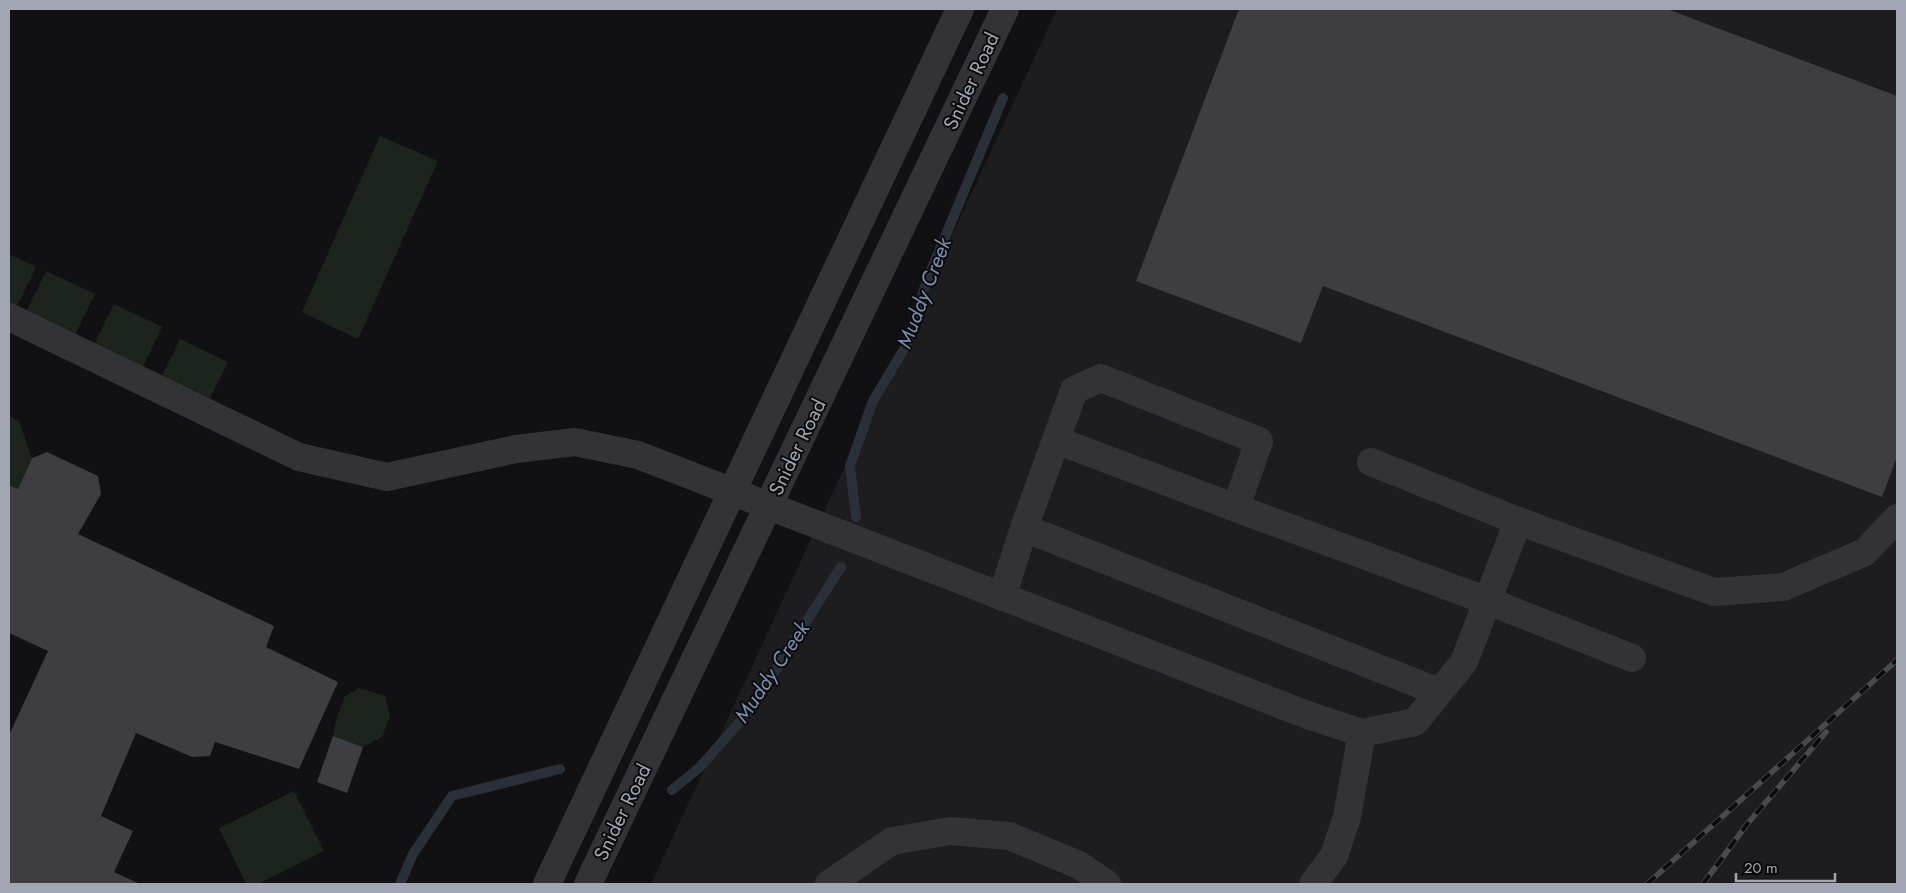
<svg xmlns="http://www.w3.org/2000/svg" width="1906" height="893" font-family="Jost,sans-serif">
<rect width="100%" height="100%" fill="#111012"/>
<!-- built -->
<polygon fill="#1d1c1f" points="1057,9 1897,9 1897,884 651,884"/>
<!-- green -->
<g fill="#1d241e">
<polygon points="380,136 438,161 358,339 302,312"/>
<polygon points="9,254 36,267 13,314 9,312"/>
<polygon points="46,271 95,294 72,341 23,318"/>
<polygon points="114,304 162,327 139,374 91,351"/>
<polygon points="180,339 228,362 205,409 157,386"/>
<polygon points="9,416 19,421 32,458 18,489 9,485"/>
<polygon points="359,688 385,696 390,717 382,737 363,747 333,736 336,720 345,696"/>
<polygon points="294,791 324,851 258,884 246,884 219,828"/>
</g>
<g fill="none" stroke-linecap="round" stroke-linejoin="round">
<!-- stream -->
<g stroke="#293037" stroke-width="10">
<polyline points="856,517 850,466 873,401 907,344 927,280 1003,98"/>
<polyline points="672,790 700,767 751,709 841,567"/>
<polyline points="400,884 413,854 452,796 560,769"/>
</g>
</g>
<!-- building -->
<g fill="#3d3d42">
<polygon points="1239,9 1667,9 1897,96 1897,457 1882,497 1323,286 1301,343 1136,281"/>
<polygon points="47,452 98,476 101,494 78,534 274,626 266,647 338,682 299,769 215,742 210,756 192,757 136,733 101,816 133,831 114,872 140,884 9,884 9,735 48,651 9,633 9,485 18,489 32,458"/>
<polygon points="333,736 363,747 347,793 317,782"/>
</g>
<g fill="none" stroke-linecap="round" stroke-linejoin="round">
<!-- minor -->
<g stroke="#323237" stroke-width="28">
<polyline points="9,317 299,457 387,477 516,449 575,442 638,455 1310,716 1362,733 1415,722 1464,662 1518,521 1371,462"/>
<polyline points="1056,440 1236,508"/>
<polyline points="1518,521 1714,592 1783,587 1865,552 1897,518"/>
<polyline points="1002,597 1024,528"/>
<polyline points="1439,692 1024,528 1074,390 1101,378 1259,441 1236,508 1488,601 1632,658"/>
<polyline points="547,884 960,9"/>
<polyline points="588,884 1005,9"/>
<polyline points="829,884 892,841 950,831 1009,836 1079,865 1107,884"/>
<polyline points="1313,884 1334,856 1347,817 1362,733"/>
</g>
<!-- rail casing -->
<g stroke="#494a50" stroke-width="5.5">
<g id="rail">
<polyline points="1647,884 1897,660"/>
<polyline points="1703,884 1748,823 1826,732"/>
</g>
</g>
<!-- rail -->
<use href="#rail" stroke="#0c0b0d" stroke-width="4" stroke-dasharray="11" stroke-linecap="butt"/>
</g>
<g text-anchor="middle" stroke-width="4" stroke-linejoin="round" paint-order="stroke">
<!-- street labels -->
<g font-size="20" fill="#a2a6b2" stroke="#0c0b0d">
<text transform="translate(971 81) rotate(-65)" y="7">Snider Road</text>
<text transform="translate(797 447) rotate(-64)" y="7">Snider Road</text>
<text transform="translate(622 812) rotate(-64)" y="7">Snider Road</text>
</g>
<!-- water labels -->
<g font-size="21" font-style="italic" fill="#7990ad" stroke="#0c0b0d">
<text transform="translate(924 293) rotate(-69)" y="7">Muddy Creek</text>
<text transform="translate(772 672) rotate(-56)" y="7">Muddy Creek</text>
</g>
</g>
<!-- border -->
<rect width="1906" height="893" fill="none" stroke="#a2a6b2" stroke-width="20"/>
<!-- scale -->
<path d="M1736 873v8h99v-8" fill="none" stroke="#a2a6b2" stroke-width="2.5"/>
<text x="1744" y="873" font-size="15" fill="#a2a6b2" stroke="#0c0b0d" stroke-width="4" paint-order="stroke">20 m</text>
</svg>
